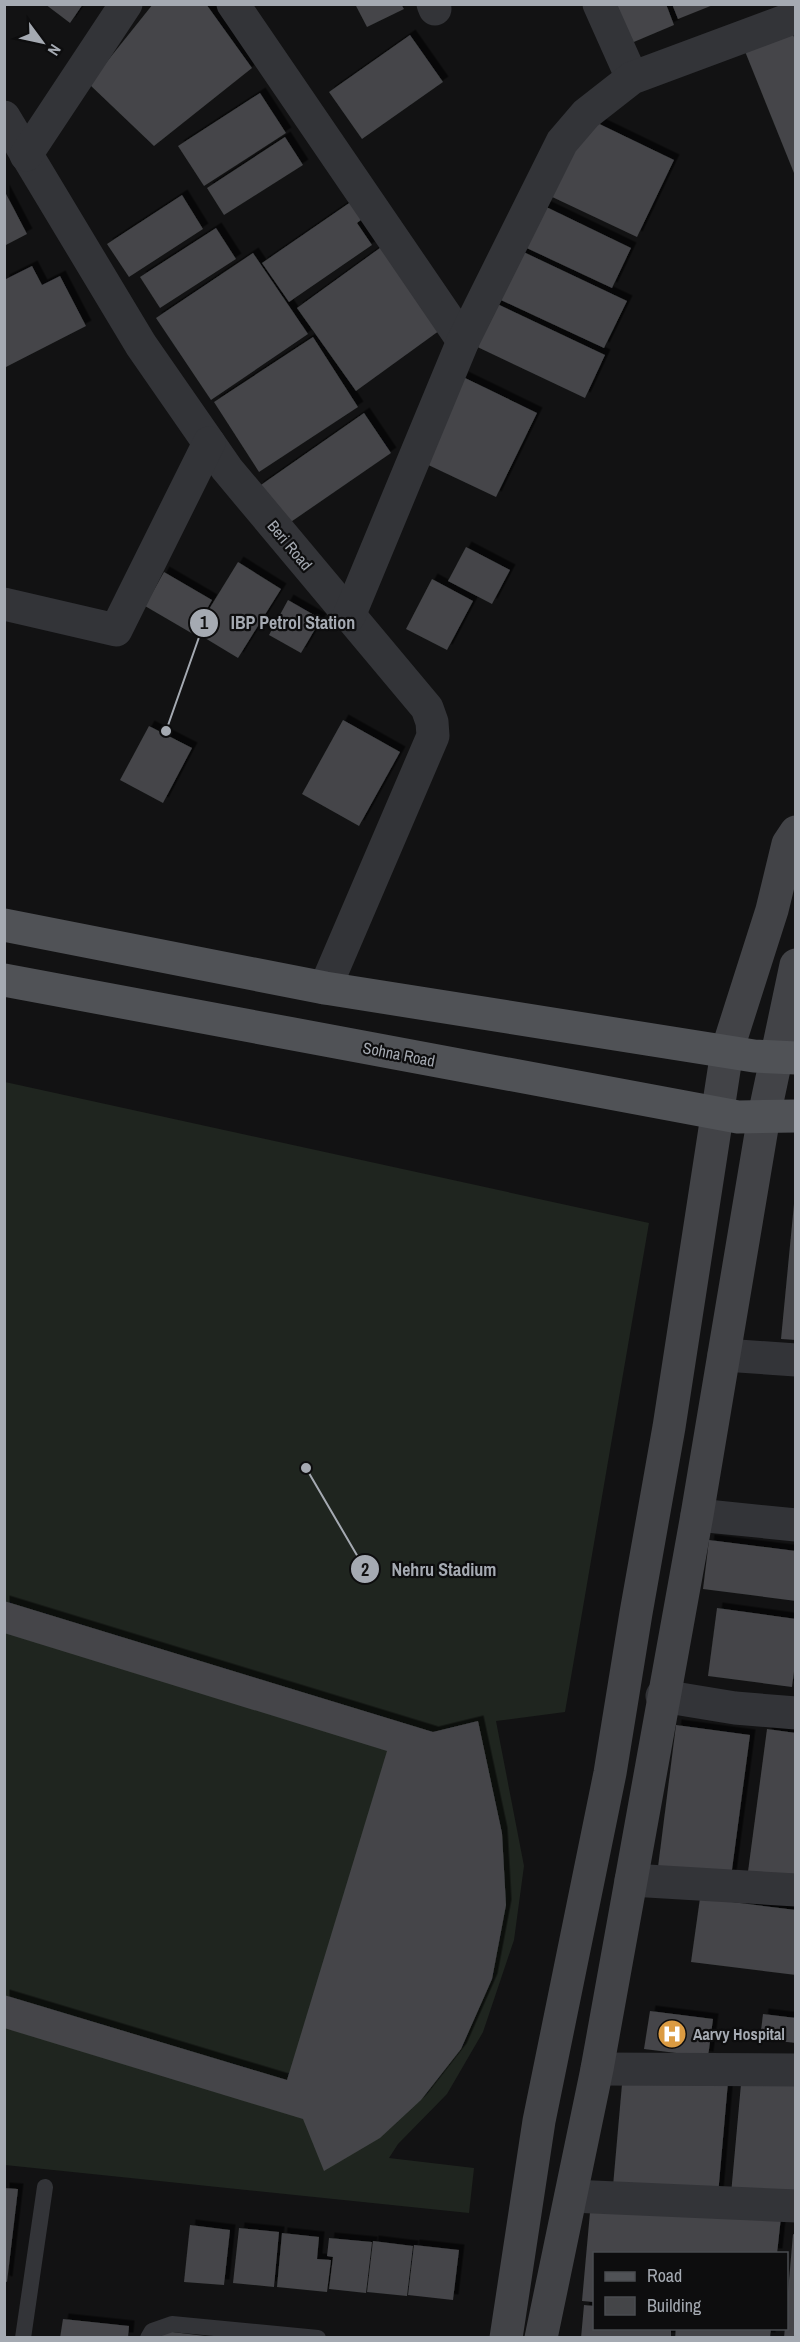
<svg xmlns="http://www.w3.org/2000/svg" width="800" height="2342" font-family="'Archivo Narrow',sans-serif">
<defs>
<filter id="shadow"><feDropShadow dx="5.5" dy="-5.5" stdDeviation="0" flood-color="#0009"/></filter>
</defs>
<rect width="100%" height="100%" fill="#121213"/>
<!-- pitch -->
<polygon fill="#1f251f" points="5,1082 649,1223 565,1712 496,1721 524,1866 514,1940 483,2032 447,2094 398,2144 389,2158 474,2168 469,2213 5,2165"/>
<!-- building -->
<g fill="#444548" filter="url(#shadow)">
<polygon points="45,4 83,4 70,23"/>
<polygon points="153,4 206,4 252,68 154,146 89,84"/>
<polygon points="355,4 401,4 404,9 367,27"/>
<polygon points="605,4 666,4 674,25 622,47"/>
<polygon points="672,4 713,4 713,5 678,19"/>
<polygon points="787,20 796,42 796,178 740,39"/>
<polygon points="410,35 443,82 362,139 329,92"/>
<polygon points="260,93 286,133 204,186 178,146"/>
<polygon points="585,117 674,160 637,237 548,195"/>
<polygon points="285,137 303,165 224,215 207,188"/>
<polygon points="4,190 27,234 4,246"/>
<polygon points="182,195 203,229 129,277 107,244"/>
<polygon points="355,199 366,216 357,223 372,245 289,302 262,263"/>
<polygon points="536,202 631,248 612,288 516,243"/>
<polygon points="216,228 236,259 160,308 140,277"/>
<polygon points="384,245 443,328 356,391 297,308"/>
<polygon points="513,247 627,301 604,348 490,295"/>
<polygon points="253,253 308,334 211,400 156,318"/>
<polygon points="32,266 42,285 60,276 86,326 4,368 4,280"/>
<polygon points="489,300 605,355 585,398 469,343"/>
<polygon points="313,337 358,407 259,472 214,402"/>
<polygon points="463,377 537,413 496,497 422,462"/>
<polygon points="364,413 391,453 285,526 258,487"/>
<polygon points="466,547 510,570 492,604 448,581"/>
<polygon points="238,562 281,589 238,658 195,632"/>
<polygon points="164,572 212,600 193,634 145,606"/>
<polygon points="432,579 473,601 447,650 406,629"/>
<polygon points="288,600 321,619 301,653 269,635"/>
<polygon points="343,720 400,752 359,826 302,794"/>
<polygon points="149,726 192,748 163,803 120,780"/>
<polygon points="794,1204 796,1204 796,1340 781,1339"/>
<polygon points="709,1540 796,1551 796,1601 703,1589"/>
<polygon points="4,1601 433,1732 478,1721 502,1833 506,1905 492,1979 461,2049 421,2100 380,2138 324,2171 303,2119 4,2028 4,1995 287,2080 387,1751 4,1633"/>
<polygon points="717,1608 796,1619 796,1656 792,1687 708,1676"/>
<polygon points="676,1725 750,1735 731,1877 658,1867"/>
<polygon points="767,1729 796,1733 796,1885 747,1879"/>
<polygon points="700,1898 796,1910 796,1975 691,1962"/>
<polygon points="650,2011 713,2019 708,2057 644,2049"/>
<polygon points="763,2014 796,2018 796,2043 760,2039"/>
<polygon points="623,2073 728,2082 718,2195 613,2186"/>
<polygon points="742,2073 796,2078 794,2199 731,2194"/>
<polygon points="4,2188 18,2189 7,2282 4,2281"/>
<polygon points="591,2201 781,2217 777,2254 594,2254 594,2302 582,2301"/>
<polygon points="190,2225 230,2230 224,2285 184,2282"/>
<polygon points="239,2228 279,2232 274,2287 233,2283"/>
<polygon points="282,2233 319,2237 317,2259 331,2260 327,2292 277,2287"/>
<polygon points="793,2234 796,2235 796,2338 784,2338"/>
<polygon points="329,2238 372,2242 366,2293 329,2289 333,2257 327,2256"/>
<polygon points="373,2241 413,2246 407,2296 367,2292"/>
<polygon points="414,2245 459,2250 453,2300 408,2295"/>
<polygon points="584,2305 594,2306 594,2328 671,2328 671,2338 581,2338"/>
<polygon points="63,2319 129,2326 128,2338 60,2338"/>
<polygon points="676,2328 771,2328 770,2338 675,2338"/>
<polygon points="156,2330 205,2336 205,2338 155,2338"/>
</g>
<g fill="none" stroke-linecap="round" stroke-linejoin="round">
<!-- lane -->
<g stroke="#333438" stroke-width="16">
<polyline points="23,2338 45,2187"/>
<polyline points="148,2338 152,2331 172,2324 318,2338"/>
</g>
<!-- street -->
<g stroke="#333438" stroke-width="33">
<polyline points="233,4 463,341"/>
<polyline points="433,4 435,9"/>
<polyline points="599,4 632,78"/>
<polyline points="4,117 141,345 227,469 427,708 432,722 433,736 325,988"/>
<polyline points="26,155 126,4"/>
<polyline points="4,604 116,630 209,443"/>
<polyline points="349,616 463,341 562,142 586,114 632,78 796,17"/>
<polyline points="724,1355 796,1360"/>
<polyline points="697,1515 796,1525"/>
<polyline points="662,1696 735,1708 796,1713"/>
<polyline points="631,1880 796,1890"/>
<polyline points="597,2069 796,2070"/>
<polyline points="571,2196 796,2206"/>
</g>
<!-- secondary -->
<g stroke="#424347" stroke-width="33">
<polyline points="506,2338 539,2121 610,1773 636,1613 669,1427 727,1051 772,910 788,844 796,832"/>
<polyline points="541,2338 597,2069 697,1515 764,1116 796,965"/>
</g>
<!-- primary -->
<g stroke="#505256" stroke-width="33">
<polyline points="4,925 325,988 754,1056 796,1058"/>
<polyline points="4,980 738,1117 796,1116"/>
</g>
</g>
<!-- icons -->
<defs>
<g id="hospital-disc" transform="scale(1.5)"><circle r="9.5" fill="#db9b42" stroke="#0d0d0e"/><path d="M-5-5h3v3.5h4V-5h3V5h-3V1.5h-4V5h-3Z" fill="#fff"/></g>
</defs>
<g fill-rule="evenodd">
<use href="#hospital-disc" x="672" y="2034"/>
</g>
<g text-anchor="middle" stroke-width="4.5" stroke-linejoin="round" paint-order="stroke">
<!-- street labels -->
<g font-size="16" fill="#a5aab2" stroke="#0d0d0e">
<text transform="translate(290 545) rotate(50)" y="6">Beri Road</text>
<text transform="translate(399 1054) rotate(11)" y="6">Sohna Road</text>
</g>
<!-- poi labels -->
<g font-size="16" font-weight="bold" fill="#a5aab2" stroke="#0d0d0e" text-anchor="start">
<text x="693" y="2040">Aarvy Hospital</text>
</g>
</g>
<!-- callouts -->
<path fill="none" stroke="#a5aab2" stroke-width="2" d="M166 731L204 623M306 1468L365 1569"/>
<g fill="#a5aab2" stroke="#0d0d0e" stroke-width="2">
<circle cx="166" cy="731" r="6"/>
<circle cx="306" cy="1468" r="6"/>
<circle cx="204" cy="623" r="15"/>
<circle cx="365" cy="1569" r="15"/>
</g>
<g font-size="18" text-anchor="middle" font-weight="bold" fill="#111">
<text x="204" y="629">1</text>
<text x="365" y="1576">2</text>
</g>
<g font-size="18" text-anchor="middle" font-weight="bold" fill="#a5aab2" stroke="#0d0d0e" stroke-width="4.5" stroke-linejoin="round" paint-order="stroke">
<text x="293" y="629">IBP Petrol Station</text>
<text x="444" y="1576">Nehru Stadium</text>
</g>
<!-- border -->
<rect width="800" height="2342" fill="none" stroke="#a5aab2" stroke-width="12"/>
<!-- legend -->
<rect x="593" y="2252" width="195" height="78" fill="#0d0d0e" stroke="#4a4c50" stroke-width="1.5"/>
<rect x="605" y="2272" width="30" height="9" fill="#505256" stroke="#4a4c50" stroke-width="1.5"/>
<text x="647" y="2282" font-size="18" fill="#a5aab2">Road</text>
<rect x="605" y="2297" width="30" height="18" fill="#444548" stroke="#4a4c50" stroke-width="1.5"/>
<text x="647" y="2312" font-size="18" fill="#a5aab2">Building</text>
<!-- north arrow -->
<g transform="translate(42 42) rotate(123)" stroke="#0d0d0e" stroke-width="4.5" paint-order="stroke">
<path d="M0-4.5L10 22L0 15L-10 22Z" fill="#a5aab2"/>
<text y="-9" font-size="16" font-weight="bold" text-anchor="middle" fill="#a5aab2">N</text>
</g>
</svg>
